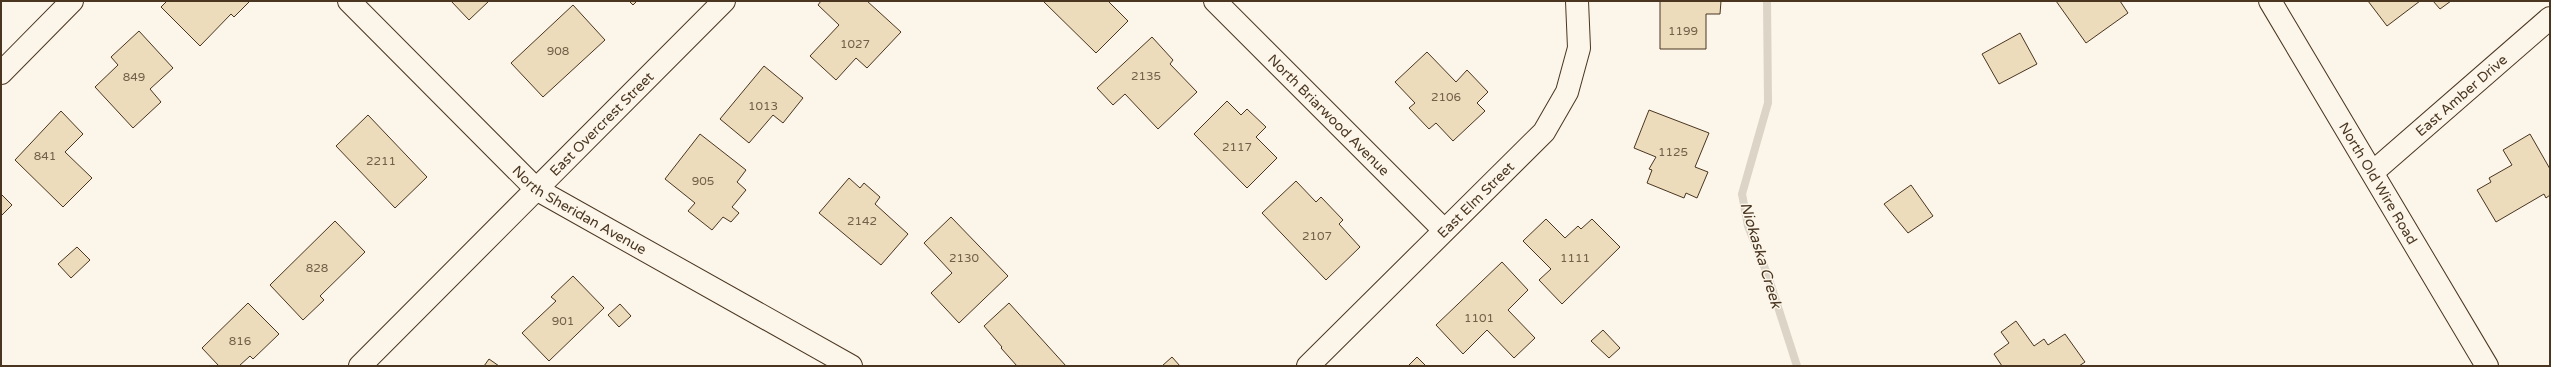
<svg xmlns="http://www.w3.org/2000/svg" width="2551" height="367" font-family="'Varela Round',sans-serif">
<rect width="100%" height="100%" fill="#fbf6e9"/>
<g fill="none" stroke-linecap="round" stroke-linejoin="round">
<!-- stream -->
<polyline stroke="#dcd4c6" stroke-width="8" points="1767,1 1768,103 1742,194 1748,226 1768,276 1797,366"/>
</g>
<!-- building -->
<g fill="#ecdcbc" stroke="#4a3520">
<polygon points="167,1 250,1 234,17 231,14 200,46 161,7"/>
<polygon points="451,1 489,1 469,20"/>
<polygon points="629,1 637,1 633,5"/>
<polygon points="821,1 867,1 901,32 867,68 856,58 836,80 810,56 839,25 818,5"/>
<polygon points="1043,1 1108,1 1128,21 1096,53"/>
<polygon points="1660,1 1721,1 1720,14 1706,14 1706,49 1660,49"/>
<polygon points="2056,1 2120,1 2128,13 2086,43"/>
<polygon points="2368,1 2420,1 2387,26"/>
<polygon points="2433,1 2451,1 2440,9"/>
<polygon points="573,5 605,40 543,97 511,63"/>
<polygon points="139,31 173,68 150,89 161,102 133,128 95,87 118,65 111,57"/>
<polygon points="2020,33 2037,64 1999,84 1982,54"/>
<polygon points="1152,37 1173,60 1170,64 1197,92 1158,129 1125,94 1113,105 1097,88"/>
<polygon points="1427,52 1456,82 1467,70 1488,92 1477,103 1485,111 1453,141 1436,123 1429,129 1409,108 1415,103 1395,82"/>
<polygon points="764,66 803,98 783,123 773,115 749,143 720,119"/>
<polygon points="1227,101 1241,115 1247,109 1266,127 1256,137 1277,158 1247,188 1194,134"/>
<polygon points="1649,110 1709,133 1695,167 1708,172 1697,198 1686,193 1684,198 1647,183 1652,170 1649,169 1656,157 1634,148"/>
<polygon points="61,111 83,134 65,152 92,178 63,207 15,160"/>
<polygon points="368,115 427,177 395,208 336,146"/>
<polygon points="700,134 746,170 737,182 746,190 732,207 739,213 731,222 723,217 712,230 688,211 695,203 665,179"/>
<polygon points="2530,134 2550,169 2550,195 2546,198 2544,194 2496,222 2477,190 2491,182 2489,178 2512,165 2503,150"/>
<polygon points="849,178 860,188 864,183 880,197 875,204 908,234 881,265 819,213"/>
<polygon points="1296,181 1316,202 1321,197 1343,220 1339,224 1360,247 1326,280 1262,213"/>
<polygon points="1911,185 1933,216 1908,233 1884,204"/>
<polygon points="1,194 12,205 1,216"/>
<polygon points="951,217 1008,276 959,323 931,293 952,273 924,243"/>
<polygon points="1546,219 1565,238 1578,226 1581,229 1592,219 1620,247 1562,304 1539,280 1551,269 1523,241"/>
<polygon points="335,221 365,252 320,296 324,300 303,320 270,285"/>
<polygon points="77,247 90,260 71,278 58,264"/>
<polygon points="1502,262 1528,290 1508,310 1535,338 1514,358 1487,330 1463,354 1436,325"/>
<polygon points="573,276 604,308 549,361 522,333 556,301 551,297"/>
<polygon points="248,303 279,334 253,359 250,356 239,366 219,366 202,348"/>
<polygon points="1009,303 1066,366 1017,366 1001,348 1002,347 984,326"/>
<polygon points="620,304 631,316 619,327 608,315"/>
<polygon points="2016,321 2034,346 2044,339 2048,345 2065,334 2085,362 2079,366 2002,366 1994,354 2009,343 2001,332"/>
<polygon points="1603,330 1620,348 1609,358 1591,341"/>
<polygon points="1172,357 1180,366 1162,366"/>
<polygon points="1417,357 1426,366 1408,366"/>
<polygon points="489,359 499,366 484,366"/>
</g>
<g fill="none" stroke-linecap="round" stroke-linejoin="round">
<!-- minor casing -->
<g stroke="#4a3520" stroke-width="24">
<g id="minor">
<path id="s1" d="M 349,1 L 536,189 L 851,366"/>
<path id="s2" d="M 1215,1 L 1443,229"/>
<polyline points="1,73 72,1"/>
<path id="s3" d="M 2373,172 L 2550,18"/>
<path id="s4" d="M 360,366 L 724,1"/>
<path id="s5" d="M 1308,366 L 1544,132 L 1567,92 L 1579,48 L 1577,1"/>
</g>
</g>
<!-- tertiary casing -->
<g stroke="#4a3520" stroke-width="24">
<g id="tertiary">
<path id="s6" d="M 2270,1 L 2487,366"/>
</g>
</g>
<!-- minor -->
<use href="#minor" stroke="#fbf6e9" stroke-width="22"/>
<!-- tertiary -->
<use href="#tertiary" stroke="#fbf6e9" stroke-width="22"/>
</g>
<g text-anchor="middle" stroke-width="3" stroke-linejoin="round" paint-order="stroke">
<!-- number labels -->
<g font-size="12" fill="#725f47">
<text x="1683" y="35">1199</text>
<text x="855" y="48">1027</text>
<text x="558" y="55">908</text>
<text x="1146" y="80">2135</text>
<text x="134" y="81">849</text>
<text x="1446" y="101">2106</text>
<text x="763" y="110">1013</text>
<text x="1237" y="151">2117</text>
<text x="1673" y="156">1125</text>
<text x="45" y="160">841</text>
<text x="381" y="165">2211</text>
<text x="703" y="185">905</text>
<text x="862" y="225">2142</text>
<text x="1317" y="240">2107</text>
<text x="964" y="262">2130</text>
<text x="1575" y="262">1111</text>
<text x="317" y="272">828</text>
<text x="1479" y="322">1101</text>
<text x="563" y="325">901</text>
<text x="240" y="345">816</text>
</g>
<!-- street labels -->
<g font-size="14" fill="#4a3520" stroke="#fbf6e9">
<text dy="5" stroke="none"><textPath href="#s3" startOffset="117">East Amber Drive</textPath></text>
<text dy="5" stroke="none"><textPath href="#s2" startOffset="161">North Briarwood Avenue</textPath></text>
<text dy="5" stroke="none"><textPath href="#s4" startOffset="342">East Overcrest Street</textPath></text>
<text dy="5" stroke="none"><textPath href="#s6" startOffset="212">North Old Wire Road</textPath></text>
<text dy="5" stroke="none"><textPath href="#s5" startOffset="236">East Elm Street</textPath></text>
<text dy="5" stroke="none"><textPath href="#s1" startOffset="313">North Sheridan Avenue</textPath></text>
</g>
<!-- water labels -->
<g font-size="15" font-style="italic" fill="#4a3520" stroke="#fbf6e9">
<text transform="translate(1761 255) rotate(73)" y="5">Niokaska Creek</text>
</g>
</g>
<!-- border -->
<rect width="2551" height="367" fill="none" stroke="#4a3520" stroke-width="4"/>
</svg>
